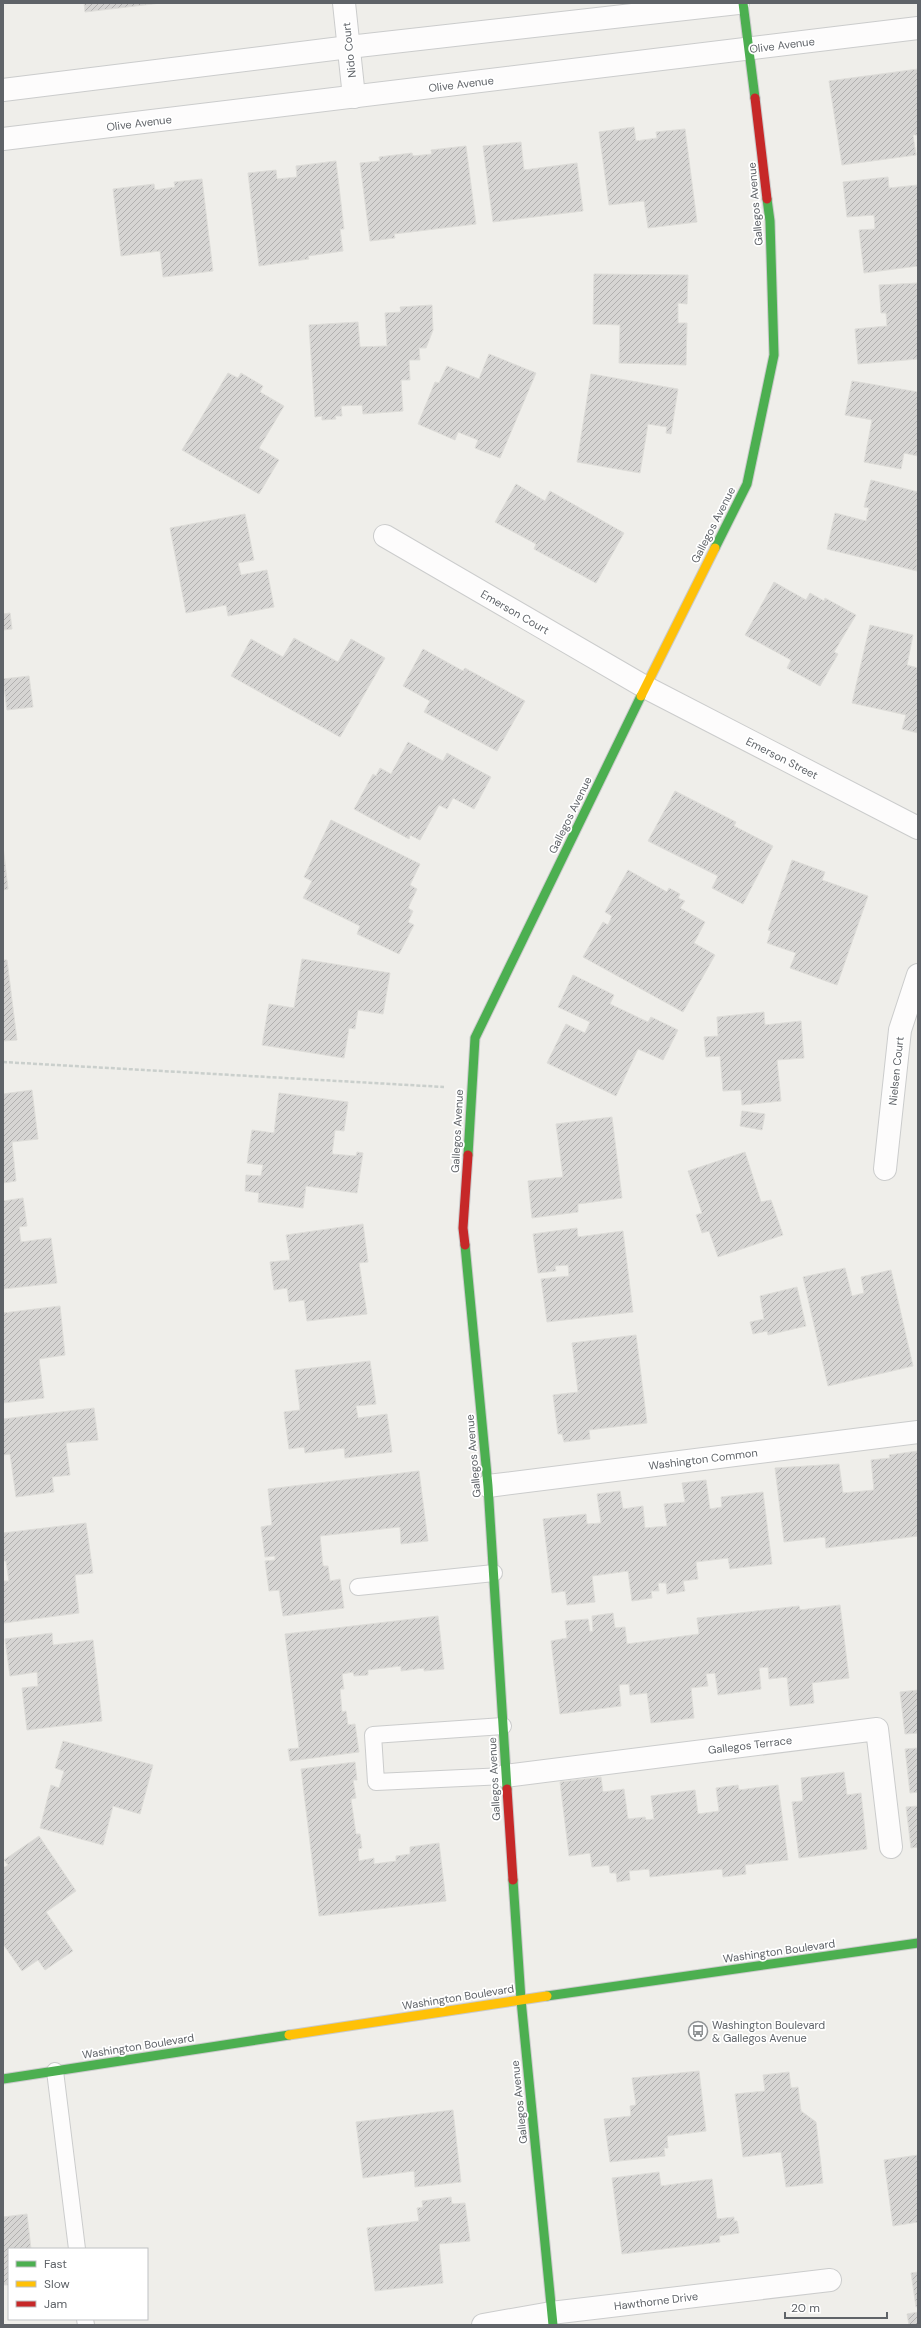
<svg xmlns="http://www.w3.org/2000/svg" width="921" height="2328" font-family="'DM Sans',sans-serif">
<defs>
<pattern id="building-hatch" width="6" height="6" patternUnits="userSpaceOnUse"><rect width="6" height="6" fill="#d6d5d3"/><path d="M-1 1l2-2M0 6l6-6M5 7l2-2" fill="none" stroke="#b1b0af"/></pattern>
</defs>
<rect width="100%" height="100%" fill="#efeeea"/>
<!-- building -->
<g fill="url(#building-hatch)" stroke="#deddd9">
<polygon points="84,3 161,3 85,12"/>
<polygon points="918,69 918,135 913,135 916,155 842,165 829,81"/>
<polygon points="634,127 636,141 657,138 656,132 685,129 697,222 648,228 644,201 609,205 599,132"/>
<polygon points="521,142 524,170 577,163 583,211 493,222 483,146"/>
<polygon points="466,146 476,224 394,234 395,238 370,241 360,163 380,161 379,157 412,153 413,156 432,154 431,150"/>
<polygon points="336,161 344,229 340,229 343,251 308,256 309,259 259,266 248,173 276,170 277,179 297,177 296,166"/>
<polygon points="888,177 889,188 918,185 918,266 864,273 859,230 875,229 874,215 847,217 843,182"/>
<polygon points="202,179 213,271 163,277 160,251 121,256 113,189 154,184 155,190 175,187 174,182"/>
<polygon points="594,274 688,275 687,304 678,303 678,323 687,323 686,365 619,363 620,325 593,324"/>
<polygon points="918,283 918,359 858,364 855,329 887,326 886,313 881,313 879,285"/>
<polygon points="432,305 433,330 426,348 419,348 420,360 409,360 410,380 401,380 403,411 363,414 362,405 341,406 342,416 335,416 336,419 322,420 322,416 315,417 309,325 358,322 360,347 387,346 385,313 401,312 400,307"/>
<polygon points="489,354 536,373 500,458 475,448 478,440 458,432 455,440 418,424 435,382 439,383 447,366 479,379"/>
<polygon points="228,373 238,378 241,373 263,386 260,392 284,406 259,448 279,460 259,494 182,450"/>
<polygon points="591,374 678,389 671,434 666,433 667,427 648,424 640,473 577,462"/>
<polygon points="852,381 918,392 918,456 904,453 901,469 864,462 872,420 845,415"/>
<polygon points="871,480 918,492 917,571 827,549 835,513 866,521 869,508 864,507"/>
<polygon points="516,484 545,501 550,491 624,533 596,583 534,549 536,544 495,522"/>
<polygon points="245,514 254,560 238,563 241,575 267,570 274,607 228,616 226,605 186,613 170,528"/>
<polygon points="774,582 806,600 810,593 824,601 825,598 856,615 834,652 838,654 820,686 787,668 791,660 745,635"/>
<polygon points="10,613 12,629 3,630 3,614"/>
<polygon points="870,625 913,635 907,665 918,668 918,733 902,729 906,715 852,703"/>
<polygon points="294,638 338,662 351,639 385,658 340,737 231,676 251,639 283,657"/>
<polygon points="423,649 463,671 465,668 525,701 497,751 424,712 430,701 403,686"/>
<polygon points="29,676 33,707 7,710 3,679"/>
<polygon points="408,742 443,761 447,753 491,777 474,809 453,798 447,809 439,805 420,840 410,835 409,839 354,809 373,774 376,776 380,768 391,774"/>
<polygon points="675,791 736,822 734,826 773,846 743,904 712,888 718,876 648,841"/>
<polygon points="331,820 420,864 410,885 417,889 408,908 413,911 408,922 414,925 399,954 357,934 360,926 303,898 312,881 304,877"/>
<polygon points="3,846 8,889 3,890"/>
<polygon points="792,860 825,872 822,880 868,896 837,985 790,968 796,953 767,943 771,931 768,930"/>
<polygon points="628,870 667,892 669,888 680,894 678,898 685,901 680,908 705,922 694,943 715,955 683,1012 583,957 603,922 608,925 612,916 605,912"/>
<polygon points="302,959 390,973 383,1014 358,1010 355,1029 349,1028 344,1058 262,1045 269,1004 294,1008"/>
<polygon points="3,960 7,960 17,1040 3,1041"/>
<polygon points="573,975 614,995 610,1004 648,1022 651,1017 678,1030 663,1060 638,1049 616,1096 547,1063 566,1024 585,1033 590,1022 558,1007"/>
<polygon points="764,1012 765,1025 801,1021 804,1058 777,1060 781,1101 742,1105 741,1090 723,1091 720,1056 706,1057 704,1037 718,1036 717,1017"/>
<polygon points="32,1090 38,1139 12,1142 16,1181 3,1183 3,1094"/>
<polygon points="279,1093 348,1102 344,1131 335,1130 332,1154 356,1156 357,1152 363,1153 357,1193 306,1186 303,1208 258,1202 259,1193 245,1191 246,1175 261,1176 263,1165 247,1163 252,1130 274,1133"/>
<polygon points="742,1111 765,1114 762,1130 740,1126"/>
<polygon points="612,1117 622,1198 578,1204 578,1212 532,1218 528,1181 563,1177 556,1124"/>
<polygon points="745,1152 761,1202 771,1200 783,1235 718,1257 709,1231 702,1233 696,1215 702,1213 688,1171"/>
<polygon points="23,1198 27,1226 19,1227 21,1242 51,1238 57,1283 3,1289 3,1201"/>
<polygon points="363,1224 368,1262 359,1263 367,1314 307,1321 304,1300 289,1302 287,1288 274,1290 270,1262 290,1260 286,1235"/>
<polygon points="577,1228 578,1237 623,1231 633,1312 547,1322 541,1279 569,1276 568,1265 555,1266 556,1271 538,1273 533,1234"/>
<polygon points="845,1268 852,1296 864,1293 861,1277 891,1270 913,1366 828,1386 803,1277"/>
<polygon points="797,1287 806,1326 768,1335 767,1331 753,1334 750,1322 764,1319 760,1296"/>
<polygon points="60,1306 65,1355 39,1359 44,1398 3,1403 3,1313"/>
<polygon points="636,1335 647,1423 589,1430 590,1439 564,1442 562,1434 558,1434 553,1395 578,1392 572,1343"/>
<polygon points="370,1361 376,1404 356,1406 358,1418 387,1414 392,1452 345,1458 344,1448 305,1453 304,1447 289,1449 284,1412 300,1410 295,1370"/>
<polygon points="94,1408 98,1440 66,1443 70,1475 52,1477 54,1492 16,1497 10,1454 3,1455 3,1419"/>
<polygon points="918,1451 918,1536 826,1548 825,1537 784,1542 775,1468 839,1464 843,1493 874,1490 871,1460 890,1458 889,1455"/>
<polygon points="419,1471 428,1541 401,1544 400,1527 320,1536 323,1566 328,1566 330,1581 340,1579 344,1608 283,1616 279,1590 269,1591 265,1561 275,1560 275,1556 265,1557 261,1527 272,1525 268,1489"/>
<polygon points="706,1480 710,1509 722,1507 721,1497 763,1492 772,1564 730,1569 728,1558 696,1562 698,1579 683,1581 685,1591 667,1594 666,1583 658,1583 659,1591 651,1591 652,1598 632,1601 628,1571 592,1576 595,1602 567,1605 565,1591 552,1593 543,1519 586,1514 587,1524 601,1523 597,1494 620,1491 623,1509 643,1506 645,1528 667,1526 664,1504 685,1502 682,1483"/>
<polygon points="86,1523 93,1573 75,1575 79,1613 4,1623 3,1581 9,1581 6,1561 3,1561 3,1533"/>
<polygon points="840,1605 849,1678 812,1683 814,1703 790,1706 787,1677 769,1679 768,1667 759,1668 761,1689 718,1695 715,1673 706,1674 708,1686 691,1688 694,1718 651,1723 647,1693 630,1695 629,1684 619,1685 621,1706 560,1714 551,1641 567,1638 565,1621 588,1619 590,1632 593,1631 592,1616 613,1613 615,1628 625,1627 627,1644 699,1634 697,1618 799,1606 800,1610"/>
<polygon points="438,1616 444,1669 424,1671 424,1668 401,1671 401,1666 368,1670 368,1675 354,1676 353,1672 342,1674 344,1689 340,1689 342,1712 346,1711 348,1725 355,1724 359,1752 290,1761 288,1749 299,1748 285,1634"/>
<polygon points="52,1633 53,1645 93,1640 102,1721 27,1730 22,1688 38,1686 37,1672 10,1676 5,1639"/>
<polygon points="918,1690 918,1733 905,1734 900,1692"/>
<polygon points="63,1741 153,1765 140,1814 113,1806 103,1845 40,1828 51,1785 59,1788 64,1771 55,1768"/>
<polygon points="918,1748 918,1792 910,1793 905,1749"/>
<polygon points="355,1762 357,1780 353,1780 356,1798 351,1799 356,1834 360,1834 362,1848 358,1849 359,1861 374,1858 374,1864 396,1861 396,1856 410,1854 410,1847 439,1843 446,1901 319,1916 301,1769"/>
<polygon points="844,1772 847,1795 861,1793 867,1849 799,1858 792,1802 803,1801 801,1778"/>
<polygon points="601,1777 603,1792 624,1789 628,1819 645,1817 646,1820 654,1819 651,1796 695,1790 698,1814 719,1811 716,1788 738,1785 739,1790 778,1785 788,1860 745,1865 746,1874 723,1877 722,1869 650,1877 649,1869 629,1871 630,1880 617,1882 616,1873 610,1873 609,1865 592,1867 590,1853 569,1856 560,1782"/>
<polygon points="918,1806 918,1847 911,1848 906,1807"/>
<polygon points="39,1836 76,1891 46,1912 73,1951 45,1970 38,1960 22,1971 3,1944 3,1868 8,1865 4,1860"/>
<polygon points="699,2071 706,2131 667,2136 668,2148 664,2148 665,2156 610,2162 604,2119 631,2116 630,2106 636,2105 632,2078"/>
<polygon points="789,2072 791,2088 798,2087 801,2111 816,2122 823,2183 786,2187 781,2152 743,2157 735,2094 765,2091 763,2075"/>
<polygon points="453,2110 461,2182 415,2187 414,2171 363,2178 356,2122"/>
<polygon points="918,2155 918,2222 893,2226 884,2160"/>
<polygon points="659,2172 661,2186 712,2179 717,2219 734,2217 734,2221 737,2221 739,2233 719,2236 720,2242 622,2254 612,2178"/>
<polygon points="451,2197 452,2204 465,2203 470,2241 439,2244 443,2283 375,2291 367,2228 419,2221 417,2208 423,2207 422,2201"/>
<polygon points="27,2214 31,2249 9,2249 9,2285 3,2285 3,2217"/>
<polygon points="918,2272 918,2307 916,2307 911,2273"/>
<polygon points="918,2312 918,2325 909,2325 907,2314"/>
</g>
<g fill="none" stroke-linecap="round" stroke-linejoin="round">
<!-- lane casing -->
<g stroke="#cbcccc" stroke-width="18">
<g id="lane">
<polyline points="358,1587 494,1573"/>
<polyline points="503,1726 373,1735 376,1782 505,1776"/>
<polyline points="55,2071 77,2249"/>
<polyline points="85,2319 86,2325"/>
</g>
</g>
<!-- street casing -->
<g stroke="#cbcccc" stroke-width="24">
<g id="street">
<polyline points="344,3 354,97"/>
<polyline points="3,90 349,47 738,3"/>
<polyline points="3,139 918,28"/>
<polyline points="385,536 645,687 918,828"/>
<polyline points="885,1169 900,1030 918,975"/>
<polyline points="488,1486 918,1432"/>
<polyline points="505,1776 877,1729 891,1847"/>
<polyline points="483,2325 551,2313 830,2280"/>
</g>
</g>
<!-- fast casing -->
<g stroke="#cacacb" stroke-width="11">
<g id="fast">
<polyline points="743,3 755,98"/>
<polyline points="715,548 747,484 774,355 770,221 767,199"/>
<polyline points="468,1155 475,1038 641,696"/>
<polyline points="465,1245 488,1486 507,1789"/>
<polyline points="513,1880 521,2000 553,2325"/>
<polyline points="547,1996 918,1943"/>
<polyline points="3,2079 289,2035"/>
</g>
</g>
<!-- slow casing -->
<g stroke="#cacacb" stroke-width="11">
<g id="slow">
<polyline points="641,696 715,548"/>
<polyline points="289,2035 547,1996"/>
</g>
</g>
<!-- jam casing -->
<g stroke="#cacacb" stroke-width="11">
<g id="jam">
<polyline points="755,98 767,199"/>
<polyline points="465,1245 463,1228 468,1155"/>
<polyline points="507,1789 513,1880"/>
</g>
</g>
<!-- path -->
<polyline stroke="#cacfcc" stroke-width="2.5" stroke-dasharray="4 2" stroke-linecap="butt" points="3,1062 444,1087"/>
<!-- lane -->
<use href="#lane" stroke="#fdfcfc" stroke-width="16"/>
<!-- street -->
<use href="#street" stroke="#fdfcfc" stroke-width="22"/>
<!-- fast -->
<use href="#fast" stroke="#4caf50" stroke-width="9"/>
<!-- slow -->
<use href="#slow" stroke="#ffc107" stroke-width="9"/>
<!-- jam -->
<use href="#jam" stroke="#c62828" stroke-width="9"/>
</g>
<!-- icons -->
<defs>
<g id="bus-ring" transform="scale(1)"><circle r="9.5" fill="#fff" stroke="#919496" stroke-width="1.5"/><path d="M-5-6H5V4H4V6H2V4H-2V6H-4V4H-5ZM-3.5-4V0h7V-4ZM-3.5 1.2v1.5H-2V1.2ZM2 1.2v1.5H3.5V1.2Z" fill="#919496"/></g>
</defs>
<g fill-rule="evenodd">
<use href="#bus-ring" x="698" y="2031"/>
</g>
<g text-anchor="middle" stroke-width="3.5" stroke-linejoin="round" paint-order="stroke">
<!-- street labels -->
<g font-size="11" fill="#5f6368" stroke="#fff">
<text transform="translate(782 45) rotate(-7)" y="4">Olive Avenue</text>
<text transform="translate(349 50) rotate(-96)" y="4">Nido Court</text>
<text transform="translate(461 84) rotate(-7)" y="4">Olive Avenue</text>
<text transform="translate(139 123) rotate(-7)" y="4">Olive Avenue</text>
<text transform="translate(755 204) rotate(-95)" y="4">Gallegos Avenue</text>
<text transform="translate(713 525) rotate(-63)" y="4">Gallegos Avenue</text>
<text transform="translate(515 612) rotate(30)" y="4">Emerson Court</text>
<text transform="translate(782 758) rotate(27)" y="4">Emerson Street</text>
<text transform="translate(570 815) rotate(-64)" y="4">Gallegos Avenue</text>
<text transform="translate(896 1071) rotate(-84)" y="4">Nielsen Court</text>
<text transform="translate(457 1131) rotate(-87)" y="4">Gallegos Avenue</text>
<text transform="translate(473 1456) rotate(-95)" y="4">Gallegos Avenue</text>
<text transform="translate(703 1459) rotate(-7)" y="4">Washington Common</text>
<text transform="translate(750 1745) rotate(-7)" y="4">Gallegos Terrace</text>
<text transform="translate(494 1779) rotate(-93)" y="4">Gallegos Avenue</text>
<text transform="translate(779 1951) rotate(-8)" y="4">Washington Boulevard</text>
<text transform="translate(458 1997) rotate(-9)" y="4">Washington Boulevard</text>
<text transform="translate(138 2046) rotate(-9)" y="4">Washington Boulevard</text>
<text transform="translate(519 2102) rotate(-96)" y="4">Gallegos Avenue</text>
<text transform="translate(656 2301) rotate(-7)" y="4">Hawthorne Drive</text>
</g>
<!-- poi labels -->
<g font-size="11" fill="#5f6368" stroke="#fff" text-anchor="start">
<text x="712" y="2029">Washington Boulevard<tspan x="712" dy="13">&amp; Gallegos Avenue</tspan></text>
</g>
</g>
<!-- border -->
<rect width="921" height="2328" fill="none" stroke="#5f6368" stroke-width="8"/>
<!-- legend -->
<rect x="8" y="2248" width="140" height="72" fill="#ffffff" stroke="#bfc1c3"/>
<rect x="16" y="2261" width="20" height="6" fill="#4caf50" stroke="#bfc1c3"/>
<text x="44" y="2268" font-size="12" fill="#5f6368">Fast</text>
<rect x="16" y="2281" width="20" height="6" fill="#ffc107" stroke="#bfc1c3"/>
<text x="44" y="2288" font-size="12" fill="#5f6368">Slow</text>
<rect x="16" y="2301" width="20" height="6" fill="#c62828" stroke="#bfc1c3"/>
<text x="44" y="2308" font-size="12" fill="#5f6368">Jam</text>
<!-- scale -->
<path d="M785 2312v6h102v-6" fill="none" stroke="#5f6368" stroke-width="2"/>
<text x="791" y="2312" font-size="12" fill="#5f6368" stroke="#ffffff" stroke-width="3" paint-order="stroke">20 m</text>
</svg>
